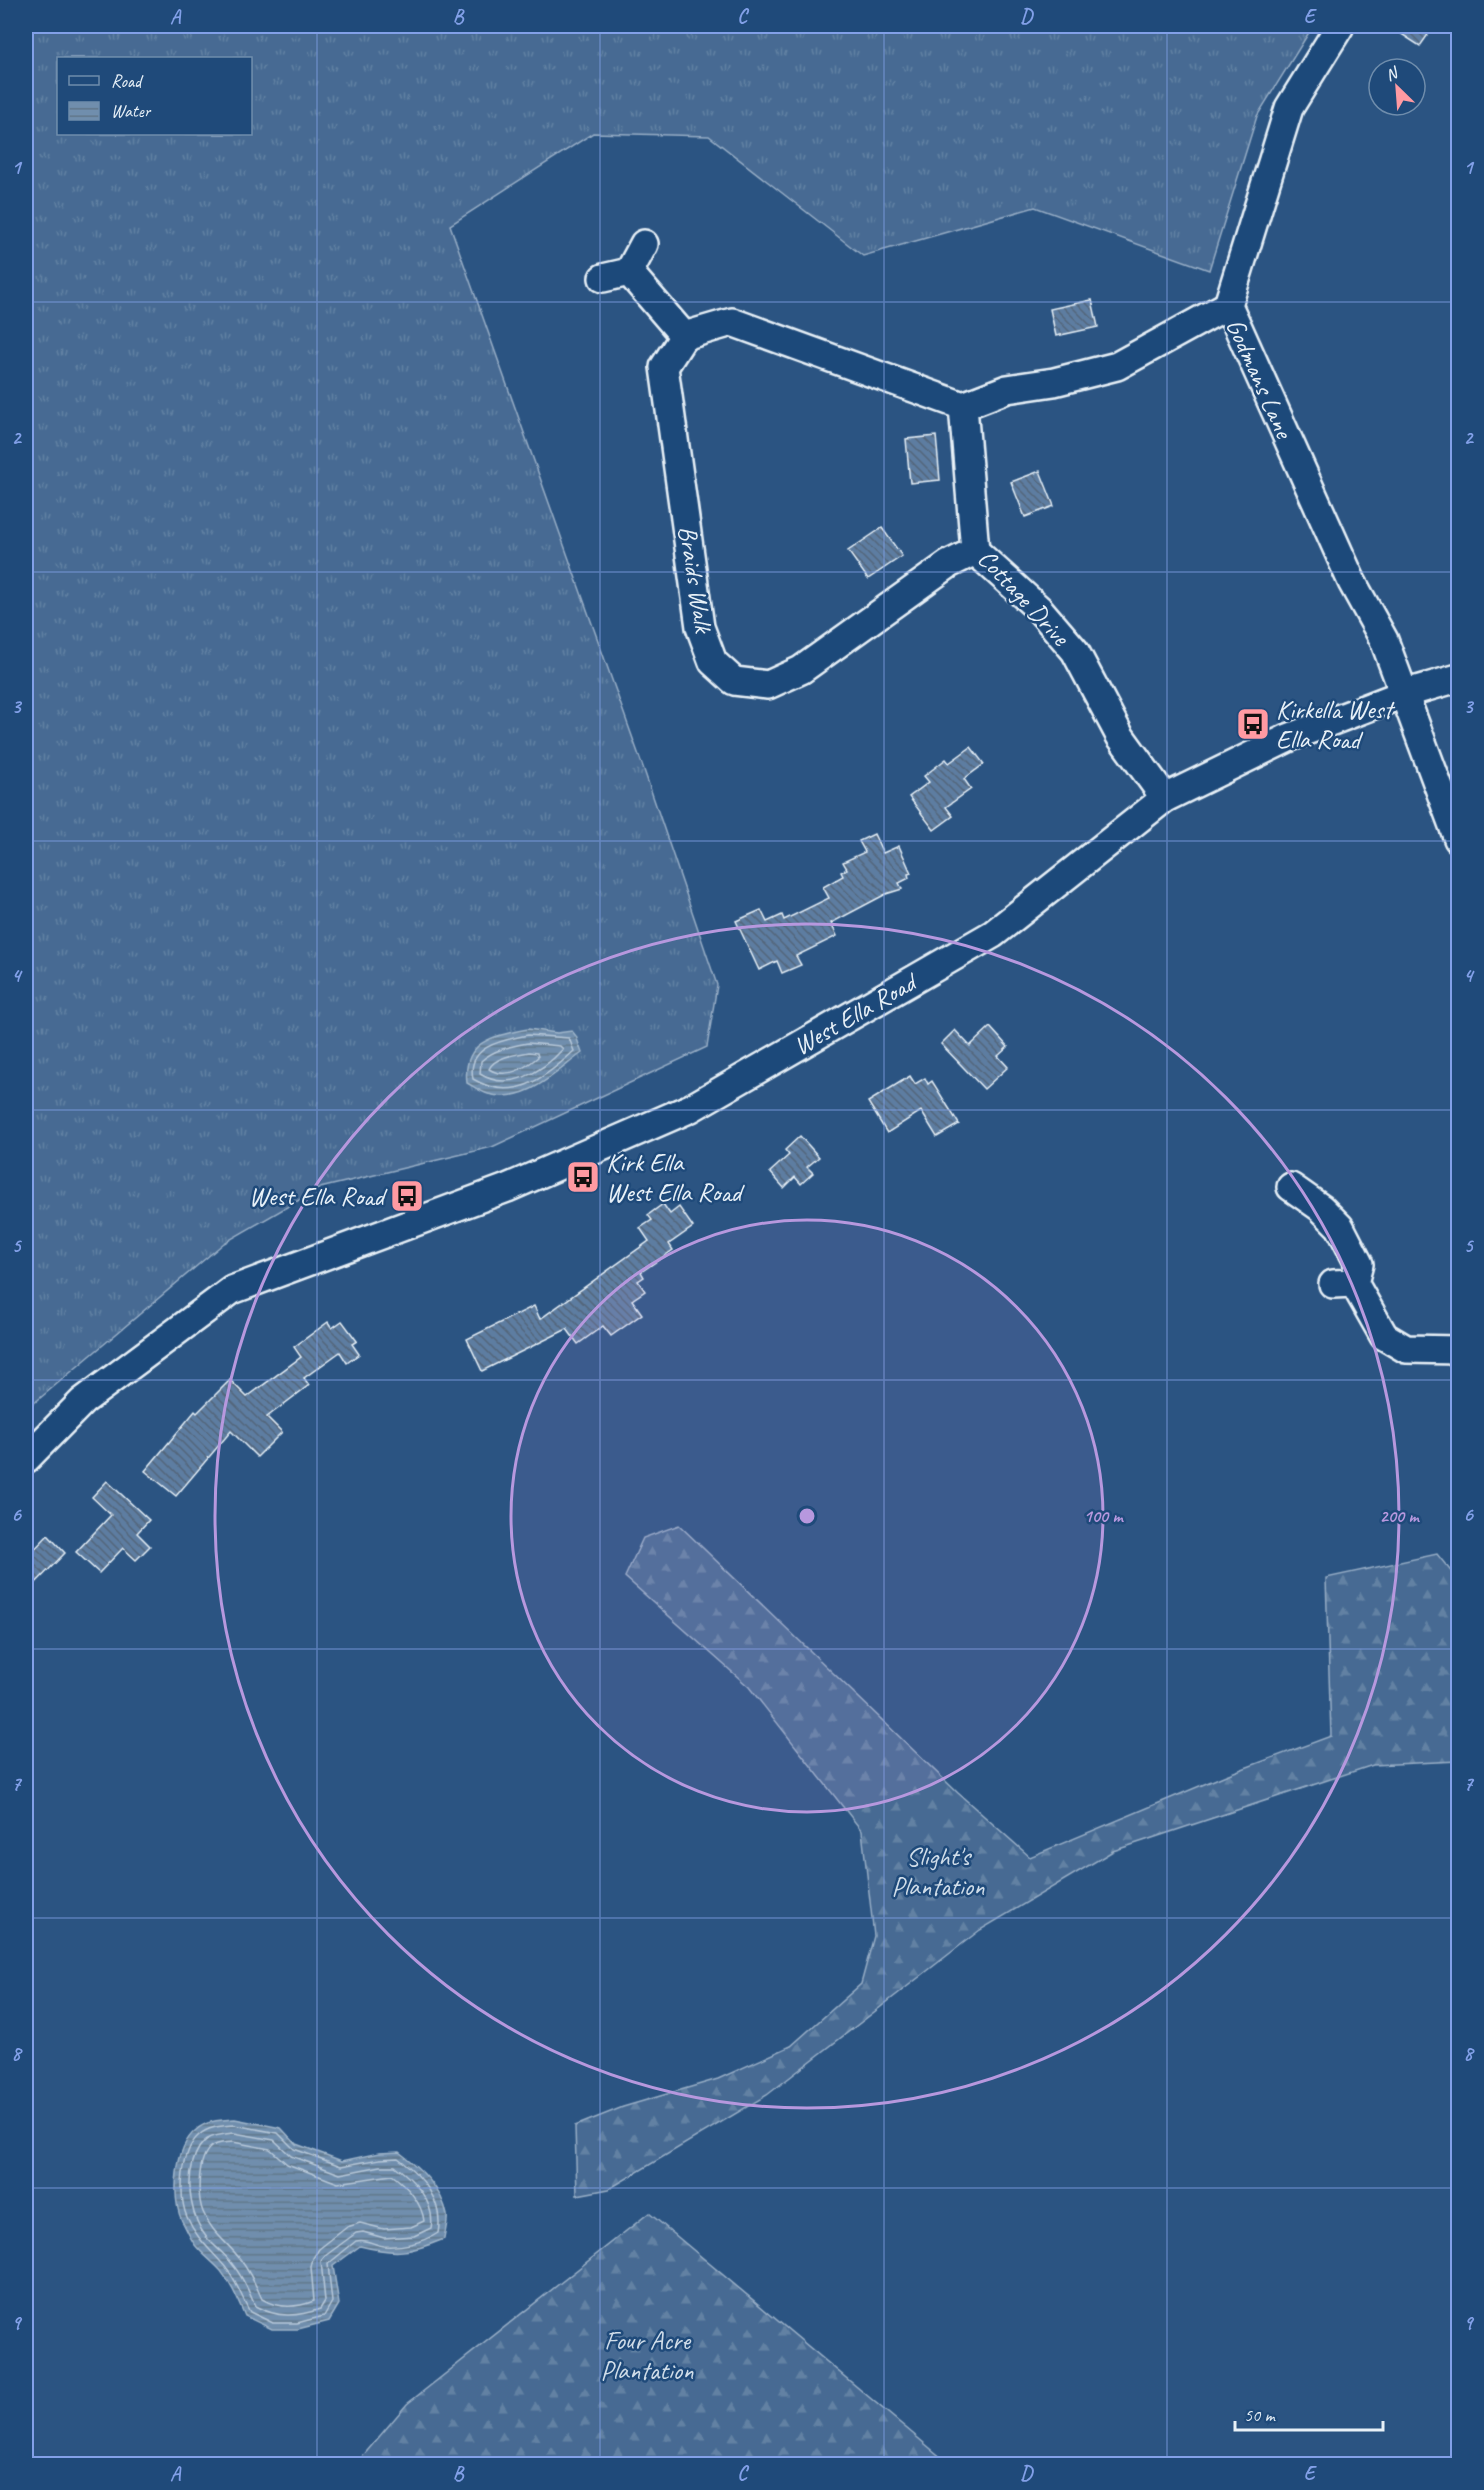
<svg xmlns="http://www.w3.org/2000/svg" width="1484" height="2490" font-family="Caveat,sans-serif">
<defs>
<pattern id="grass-tufts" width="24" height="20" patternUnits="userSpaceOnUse" patternTransform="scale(1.5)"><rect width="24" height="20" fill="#476b93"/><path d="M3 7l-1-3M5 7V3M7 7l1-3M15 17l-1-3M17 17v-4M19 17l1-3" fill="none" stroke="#6281a3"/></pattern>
<pattern id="forest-firs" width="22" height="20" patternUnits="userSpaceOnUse" patternTransform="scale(1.5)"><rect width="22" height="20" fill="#476b93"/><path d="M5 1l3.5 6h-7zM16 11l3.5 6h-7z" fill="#6281a3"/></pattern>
<pattern id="water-rules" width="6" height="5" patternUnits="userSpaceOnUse" patternTransform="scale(1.5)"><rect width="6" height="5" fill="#708ead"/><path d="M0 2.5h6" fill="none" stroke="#61768a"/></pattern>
<pattern id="building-back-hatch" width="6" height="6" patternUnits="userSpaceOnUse" patternTransform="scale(1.5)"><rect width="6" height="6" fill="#5d7da1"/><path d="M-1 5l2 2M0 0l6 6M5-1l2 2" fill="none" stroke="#53657a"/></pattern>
</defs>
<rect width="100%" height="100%" fill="#2b5482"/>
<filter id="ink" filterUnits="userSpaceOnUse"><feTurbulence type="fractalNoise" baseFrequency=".0167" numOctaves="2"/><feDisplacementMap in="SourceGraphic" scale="12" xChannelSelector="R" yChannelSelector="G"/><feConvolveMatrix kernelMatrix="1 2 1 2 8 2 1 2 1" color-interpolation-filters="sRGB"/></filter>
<g filter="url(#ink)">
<!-- grass -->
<path fill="url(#grass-tufts)" stroke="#98aec6" stroke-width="1.5" fill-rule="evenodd" d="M 26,26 L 1313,26 L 1257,116 L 1209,270 L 1035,207 L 863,256 L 709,136 L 593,133 L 450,225 L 643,767 L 717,985 L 707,1047 L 492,1147 L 320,1188 L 224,1243 L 26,1410 ZM 58,58 L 250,58 L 250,134 L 58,134 Z"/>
<!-- forest -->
<g fill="url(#forest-firs)" stroke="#98aec6" stroke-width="1.5">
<polygon points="679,1525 958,1793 1030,1857 1226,1775 1331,1736 1326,1578 1437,1554 1458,1580 1458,1761 1373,1765 1113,1851 980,1930 767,2095 609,2189 577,2195 575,2126 623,2107 718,2079 791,2046 861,1984 874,1936 862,1831 749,1687 625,1577 643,1538"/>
<polygon points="649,2213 943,2459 938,2464 356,2464 407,2404"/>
</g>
<!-- water -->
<g fill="url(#water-rules)" stroke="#a0b6cb" stroke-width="1.5">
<path d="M 528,1029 L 557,1033 L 572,1031 L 576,1036 L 582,1053 C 553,1074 526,1104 488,1094 C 481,1092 473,1086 467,1083 C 462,1041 493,1036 528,1029 Z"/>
<path d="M 235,2119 L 281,2128 L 296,2144 L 342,2161 L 379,2153 L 399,2152 C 420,2168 442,2188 447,2215 C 448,2222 445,2231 444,2239 C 410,2253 396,2255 360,2246 L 333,2266 L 339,2304 L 329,2321 L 298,2329 L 272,2329 L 245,2316 C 238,2300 232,2285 221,2271 C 213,2262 202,2254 195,2245 C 190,2238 186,2228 182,2221 C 171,2197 175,2147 196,2130 C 207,2120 221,2120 235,2119 Z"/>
</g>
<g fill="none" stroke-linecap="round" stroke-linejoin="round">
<!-- shore -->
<g stroke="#b8c9da" stroke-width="1.5">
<path d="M 528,1035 L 569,1038 L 574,1051 C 544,1079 513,1103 473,1079 C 466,1046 503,1040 528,1035 Z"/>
<path d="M 528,1043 L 560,1046 L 563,1049 C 542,1072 509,1092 480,1074 L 481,1061 C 494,1049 512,1046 528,1043 Z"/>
<path d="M 529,1052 L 537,1053 L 538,1057 C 525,1068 506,1080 489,1069 C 494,1057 517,1054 529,1052 Z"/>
<path d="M 234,2125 L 278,2133 L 294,2149 L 341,2166 L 380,2159 L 398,2158 C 423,2176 444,2202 438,2233 C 423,2243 402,2247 384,2246 C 374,2245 366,2238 356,2241 L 328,2264 L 332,2302 L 324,2316 L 297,2323 L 273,2323 L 250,2312 C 242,2298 237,2282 226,2268 C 212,2251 196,2239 187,2217 C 178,2196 181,2151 199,2135 C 209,2126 222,2126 234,2125 Z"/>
<path d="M 234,2133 L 274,2140 L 291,2156 L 340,2174 L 381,2166 L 395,2166 C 414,2180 436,2203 431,2228 L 414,2236 L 384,2238 L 363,2232 L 356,2233 L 325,2256 L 321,2261 L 325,2301 L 320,2309 C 297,2317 277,2318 255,2306 C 249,2291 243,2277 233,2265 C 225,2254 215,2247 207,2238 C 191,2218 186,2186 193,2162 C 200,2138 210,2135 234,2133 Z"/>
<path d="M 233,2142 L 270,2149 L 287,2164 L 338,2183 L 392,2175 C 407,2186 422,2203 424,2221 L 411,2227 L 384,2229 L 360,2223 L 347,2227 L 319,2249 L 313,2258 L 311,2267 L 314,2301 C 296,2308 279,2309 262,2299 C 256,2285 249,2271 240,2259 C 228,2243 211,2232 203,2212 C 197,2197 197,2158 211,2147 C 217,2142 225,2143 233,2142 Z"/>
</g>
</g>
<!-- building -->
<g fill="url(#building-back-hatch)" stroke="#e8f1f8" stroke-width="1.5">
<polygon points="1389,26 1434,26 1420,46"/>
<polygon points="1092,300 1098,327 1056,336 1050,309"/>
<polygon points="936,436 940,480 910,483 906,439"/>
<polygon points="1040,471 1054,506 1025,517 1011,482"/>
<polygon points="882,528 902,556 868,579 848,551"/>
<polygon points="971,747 984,764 964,779 971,789 946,807 953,816 934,830 909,797 929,782 924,776 946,759 949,763"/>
<polygon points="874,834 883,853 899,846 911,873 908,874 909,878 899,883 902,889 886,894 831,923 837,936 796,956 801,965 782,973 777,961 759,970 736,921 761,910 767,922 782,915 784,920 829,898 823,887 843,876 841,872 847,869 843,862 865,852 859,841"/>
<polygon points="990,1027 1008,1047 998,1056 1008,1067 984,1089 941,1044 955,1030 970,1046"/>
<polygon points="910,1076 915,1084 925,1078 928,1084 932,1081 959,1124 937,1137 921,1111 887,1133 868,1102"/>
<polygon points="800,1136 819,1157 807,1167 813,1173 801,1184 795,1177 784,1188 770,1172 789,1155 785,1150"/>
<polygon points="663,1204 670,1214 679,1207 693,1227 669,1244 673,1250 641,1272 644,1277 638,1281 645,1291 632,1300 642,1314 611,1336 603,1326 578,1344 567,1329 482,1371 467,1339 534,1306 540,1319 649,1241 640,1228 652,1220 648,1215"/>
<polygon points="342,1321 357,1341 352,1344 359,1354 347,1363 340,1352 304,1378 309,1385 267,1417 282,1432 257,1457 231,1431 176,1496 145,1471 195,1411 197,1413 230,1380 247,1397 301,1357 294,1347 328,1322 332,1328"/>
<polygon points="107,1481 149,1520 137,1533 150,1546 136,1560 123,1548 99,1573 76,1552 111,1515 92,1497"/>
<polygon points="48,1535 65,1553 26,1593 26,1558"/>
</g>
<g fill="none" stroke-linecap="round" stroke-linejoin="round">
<!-- minor casing -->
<g stroke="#e8f1f8" stroke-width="32">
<g id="minor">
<polyline points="1340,26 1289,108 1228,305 1352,582 1384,640 1458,839"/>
<polyline points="629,272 684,336 732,322 963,406 1007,389 1054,382 1117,366 1228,305"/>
<polyline points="603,278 629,272 644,244"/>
<polyline points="684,336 664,367 700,627 713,662 734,681 768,685 801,670 949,564 975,551"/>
<polyline points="963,406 975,551 1039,609 1075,651 1120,736 1165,798"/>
<polyline points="1291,1187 1321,1208 1340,1227 1359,1264 1354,1283 1333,1284"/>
<polyline points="1354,1283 1384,1336 1406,1349 1458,1350"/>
<polyline points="26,1459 83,1401 232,1290 507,1188 691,1108 993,934 1165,798 1288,738 1403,694 1458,678"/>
</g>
</g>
<!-- minor -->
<use href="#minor" stroke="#1f4a7a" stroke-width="27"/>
</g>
</g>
<!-- grid -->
<path fill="none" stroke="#82a0e8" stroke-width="1.5" stroke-opacity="0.55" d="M 317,26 L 317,2464M 600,26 L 600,2464M 884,26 L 884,2464M 1167,26 L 1167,2464M 26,302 L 1458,302M 26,572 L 1458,572M 26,841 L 1458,841M 26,1110 L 1458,1110M 26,1380 L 1458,1380M 26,1649 L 1458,1649M 26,1918 L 1458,1918M 26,2188 L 1458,2188"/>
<!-- distance rings -->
<circle cx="807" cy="1516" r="296" fill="#b798de" fill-opacity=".12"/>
<g fill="none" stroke="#b798de" stroke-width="3">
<circle cx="807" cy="1516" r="296"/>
<circle cx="807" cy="1516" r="592"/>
</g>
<!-- icons -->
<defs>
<g id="bus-square" transform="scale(1.725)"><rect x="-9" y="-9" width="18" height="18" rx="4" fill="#ff9aa2" stroke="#1f4a7a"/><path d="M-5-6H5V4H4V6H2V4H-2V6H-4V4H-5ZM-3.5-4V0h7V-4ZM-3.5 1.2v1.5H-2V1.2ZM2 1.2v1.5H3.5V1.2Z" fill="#111"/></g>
</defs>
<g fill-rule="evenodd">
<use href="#bus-square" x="1253" y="724"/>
<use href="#bus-square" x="583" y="1177"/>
<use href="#bus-square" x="407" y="1196"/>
</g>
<g text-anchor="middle" stroke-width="5" stroke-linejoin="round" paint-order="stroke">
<!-- street labels -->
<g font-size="26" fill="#e8f1f8" stroke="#1f4a7a">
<text transform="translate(1260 378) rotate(66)" y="9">Godmans Lane</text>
<text transform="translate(696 579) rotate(81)" y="9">Braids Walk</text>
<text transform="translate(1024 597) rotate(47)" y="9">Cottage Drive</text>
<text transform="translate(854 1014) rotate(-30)" y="9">West Ella Road</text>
</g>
<!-- poi labels -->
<g font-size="26" fill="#e8f1f8" stroke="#1f4a7a" text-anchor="start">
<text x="1276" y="718">Kirkella West<tspan x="1276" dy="30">Ella Road</tspan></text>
<text x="606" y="1171">Kirk Ella<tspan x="606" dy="30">West Ella Road</tspan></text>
<text x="384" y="1205" text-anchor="end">West Ella Road</text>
</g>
<!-- park labels -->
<g font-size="26" fill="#d0dde9" stroke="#1f4a7a">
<text x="938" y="1865">Slight's<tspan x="938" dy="30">Plantation</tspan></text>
<text x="647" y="2349">Four Acre<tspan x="647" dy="30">Plantation</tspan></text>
</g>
</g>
<circle cx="807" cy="1516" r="9" fill="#b798de" stroke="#1f4a7a" stroke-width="3"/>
<g font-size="18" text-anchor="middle" font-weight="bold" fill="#b798de" stroke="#1f4a7a" stroke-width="5" stroke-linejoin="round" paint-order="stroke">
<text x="1103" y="1522">100 m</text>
<text x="1399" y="1522">200 m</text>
</g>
<!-- margin -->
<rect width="1484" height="2490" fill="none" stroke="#1f4a7a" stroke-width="66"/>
<!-- legend -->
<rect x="57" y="57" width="195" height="78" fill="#1f4a7a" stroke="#6f8dac" stroke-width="1.5"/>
<rect x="69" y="76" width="30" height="9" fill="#1f4a7a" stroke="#6f8dac" stroke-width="1.5"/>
<text x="111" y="87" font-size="18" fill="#e8f1f8">Road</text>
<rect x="69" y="102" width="30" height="18" fill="url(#water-rules)" stroke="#6f8dac" stroke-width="1.5"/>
<text x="111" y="117" font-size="18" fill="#e8f1f8">Water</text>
<!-- north arrow -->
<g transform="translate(1397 87) rotate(335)"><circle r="28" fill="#1f4a7a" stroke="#6f8dac" stroke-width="1.5"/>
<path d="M0-4.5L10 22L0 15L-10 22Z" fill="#ff9aa2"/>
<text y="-9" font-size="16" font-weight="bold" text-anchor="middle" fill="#e8f1f8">N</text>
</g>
<!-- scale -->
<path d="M1235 2421v9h148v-9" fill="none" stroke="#e8f1f8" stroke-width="3"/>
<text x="1244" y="2421" font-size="18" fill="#e8f1f8" stroke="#1f4a7a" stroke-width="4.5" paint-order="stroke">50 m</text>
<rect x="33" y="33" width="1418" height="2424" fill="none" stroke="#82a0e8" stroke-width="2"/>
<g font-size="20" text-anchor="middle" font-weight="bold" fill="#82a0e8">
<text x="175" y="23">A</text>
<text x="458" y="23">B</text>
<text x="742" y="23">C</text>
<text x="1026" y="23">D</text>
<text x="1309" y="23">E</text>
<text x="16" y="174">1</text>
<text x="1468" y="174">1</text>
<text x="16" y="444">2</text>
<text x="1468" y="444">2</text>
<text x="16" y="713">3</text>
<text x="1468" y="713">3</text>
<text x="16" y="982">4</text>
<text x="1468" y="982">4</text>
<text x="16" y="1252">5</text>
<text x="1468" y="1252">5</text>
<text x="16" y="1521">6</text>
<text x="1468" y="1521">6</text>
<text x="16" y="1790">7</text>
<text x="1468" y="1790">7</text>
<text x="16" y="2060">8</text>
<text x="1468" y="2060">8</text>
<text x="16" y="2329">9</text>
<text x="1468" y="2329">9</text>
<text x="175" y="2480">A</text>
<text x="458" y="2480">B</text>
<text x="742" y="2480">C</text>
<text x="1026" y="2480">D</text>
<text x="1309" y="2480">E</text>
</g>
</svg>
